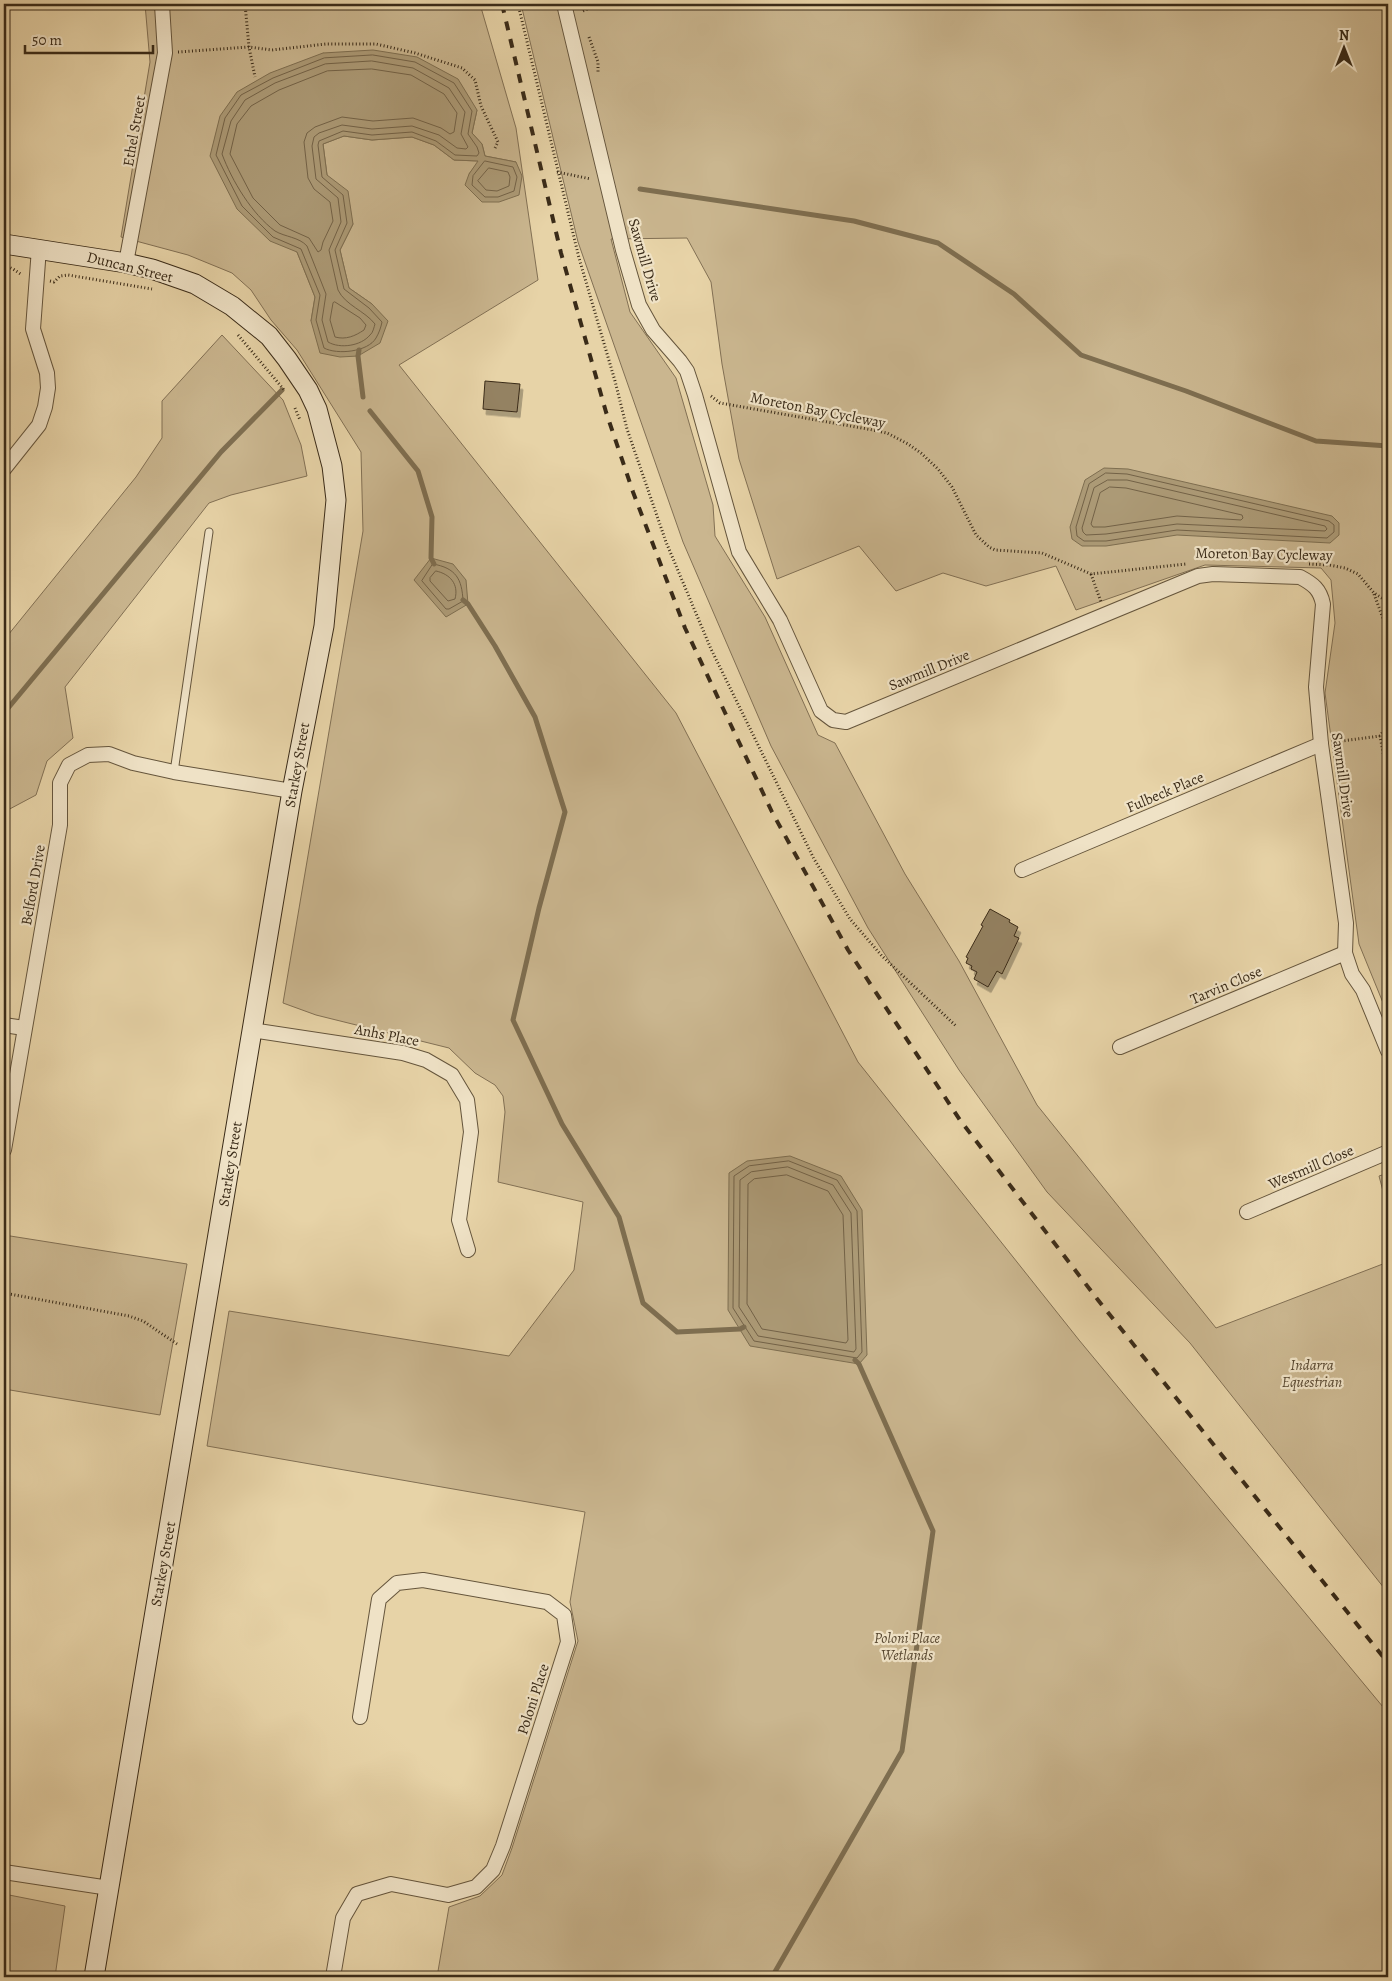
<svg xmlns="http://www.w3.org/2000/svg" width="1392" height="1981" font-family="Alegreya,serif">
<defs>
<filter id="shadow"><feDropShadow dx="3" dy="5.5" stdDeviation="0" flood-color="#0004"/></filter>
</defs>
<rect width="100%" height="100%" fill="#e7d3a7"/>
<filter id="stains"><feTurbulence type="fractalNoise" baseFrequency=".004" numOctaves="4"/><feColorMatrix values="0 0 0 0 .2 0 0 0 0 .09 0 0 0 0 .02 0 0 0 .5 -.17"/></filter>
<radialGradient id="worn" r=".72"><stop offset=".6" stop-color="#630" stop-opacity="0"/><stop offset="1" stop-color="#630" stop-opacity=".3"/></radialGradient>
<!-- green -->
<g fill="#cab68f" stroke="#827054" fill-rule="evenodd">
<path d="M 145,4 L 480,4 L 516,128 L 538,280 L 399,365 L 676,713 L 858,1062 L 1079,1340 L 1388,1713 L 1388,1977 L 437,1977 L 449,1907 L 480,1896 L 502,1875 L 512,1848 L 578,1641 L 570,1602 L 585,1512 L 207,1446 L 229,1311 L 509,1356 L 574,1270 L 583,1202 L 498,1182 L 505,1112 L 503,1096 L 495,1085 L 475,1073 L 449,1048 L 316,1015 L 283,1003 L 363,531 L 361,452 L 297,350 L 271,320 L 251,290 L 232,273 L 188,255 L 121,237 L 150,62 ZM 323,53 L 477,110 L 472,133 L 482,144 L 485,156 L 516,162 L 469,174 L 479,161 L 454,160 L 434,145 L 412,137 L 372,140 L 344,136 L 323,144 L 327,175 L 353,224 L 340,250 L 349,288 L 372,304 L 311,321 L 315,297 L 297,252 Z"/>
<polygon points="521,4 1388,4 1388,1015 1359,944 1325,693 1335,623 1331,580 1321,568 1205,565 1076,610 1056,566 986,586 943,573 896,591 859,546 777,579 739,459 722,364 711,282 687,238 611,239 630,312 676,378 713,505 715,536 765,617 818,735 835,743 905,874 959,961 1037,1105 1216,1328 1388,1262 1388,1593 1190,1343 1047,1192 959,1070 868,928 771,746 683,542 578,242"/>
<polygon points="222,335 283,400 301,445 307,476 231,495 209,503 65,687 73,738 47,761 36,795 4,812 4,640 136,477 162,438 162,401"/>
<polygon points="1388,1173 1388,1210 1379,1176"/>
<polygon points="4,1235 187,1264 160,1415 4,1389"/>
<polygon points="4,1894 65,1906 55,1977 4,1977"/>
</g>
<!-- water -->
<g fill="#ac9a76" stroke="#7e6e50">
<polygon points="373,50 417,57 458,79 477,110 472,133 482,144 485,156 516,162 522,176 519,195 499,202 482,202 465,185 469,174 478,161 454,160 434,145 412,137 372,140 344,136 323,144 327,175 348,191 353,224 340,250 349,288 372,304 388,321 380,343 358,356 340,357 320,353 311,321 315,297 297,252 270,241 237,209 210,156 220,116 237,92 270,73 323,53"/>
<polygon points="1104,468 1128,469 1332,516 1339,523 1339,535 1330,543 1177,535 1106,546 1082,546 1072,539 1070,527 1085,480"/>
<polygon points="431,558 453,564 466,580 468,604 446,617 414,580"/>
<polygon points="790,1156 841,1176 862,1210 867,1355 859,1364 750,1346 728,1310 729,1173 747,1161"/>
</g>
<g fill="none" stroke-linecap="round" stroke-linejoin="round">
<!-- shore -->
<g stroke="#736247" stroke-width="1">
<path d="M 373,55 L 415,62 L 454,83 L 472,111 L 468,134 L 477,147 L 479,153 L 477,156 L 455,155 L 436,141 L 412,132 L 372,135 L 343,131 L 319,141 L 318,145 L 322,177 L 343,195 L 347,223 L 335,250 L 344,289 L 369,308 L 382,322 C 381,327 379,333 376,338 C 368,352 337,355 324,348 L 316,320 L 320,295 L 301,249 L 273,237 L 242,206 L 216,155 L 225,118 L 241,95 L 273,78 L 324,58 Z"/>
<path d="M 372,61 L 413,68 L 449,88 L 465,112 L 461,134 L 468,147 L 466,149 L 457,148 L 439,135 L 412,126 L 372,129 L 342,125 L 319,133 L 314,137 L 312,146 L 316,179 L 338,198 L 341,222 L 329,250 L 338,290 C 345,305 365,311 375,324 C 374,327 373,333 370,335 C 361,346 340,349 328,342 L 322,320 L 326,294 L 307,246 C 299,237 285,237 275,231 C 252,214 232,181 222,154 L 231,121 L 245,100 L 275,83 L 325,64 Z"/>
<polygon points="372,69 411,75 444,94 457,113 454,132 450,134 441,128 413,118 373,121 342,117 315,127 307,133 304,142 308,178 314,189 330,202 333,221 323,242 321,250 318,252 309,238 280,225 253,198 230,154 237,124 251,106 279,90 327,71"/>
<polygon points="485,161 513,167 517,177 514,191 498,197 485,197 472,185 473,176"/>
<polygon points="489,168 508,172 510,177 509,186 497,191 486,190 478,181"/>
<path d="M 335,302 L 360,318 L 366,325 L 364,330 C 355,336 346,340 335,337 L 330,320 L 333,303 Z"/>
<polygon points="1106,473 1127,474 1329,521 1334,525 1334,532 1327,538 1177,530 1106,541 1084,541 1077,536 1076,527 1089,484"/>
<polygon points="1108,480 1127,480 1325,526 1327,529 1325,531 1177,524 1106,534 1086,535 1083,532 1082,528 1094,488"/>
<polygon points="1110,487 1126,488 1242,515 1243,518 1241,520 1177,516 1105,527 1093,527 1091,524 1100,493"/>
<path d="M 433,564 C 456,568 462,579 463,601 L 449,609 L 446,609 L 422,581 Z"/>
<path d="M 436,571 C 450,574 459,584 455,599 L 448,601 L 430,581 L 430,578 Z"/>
<polygon points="789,1161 837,1180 857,1211 862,1352 857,1358 754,1341 733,1308 734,1176 749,1166"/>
<polygon points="788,1167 833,1185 851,1213 856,1349 854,1352 758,1336 739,1307 740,1180 751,1172"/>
<polygon points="787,1175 828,1191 843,1215 848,1340 846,1343 762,1329 747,1304 748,1184 754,1179"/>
</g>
<!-- stream -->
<g stroke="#7e6e50" stroke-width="5">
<polyline points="640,189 854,221 938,243 1014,294 1081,355 1186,391 1316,441 1388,446"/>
<polyline points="359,350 358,356 363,397"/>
<polyline points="370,411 418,471 432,517 431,558 434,564"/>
<polyline points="463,600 468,604 495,646 535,717 565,812 539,908 513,1020 562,1124 619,1217 643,1303 677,1332 740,1329 744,1327"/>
<polyline points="4,713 221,452 282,390"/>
<polyline points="772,1977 902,1751 933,1531 859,1364 855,1360"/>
</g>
</g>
<!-- building -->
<g fill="#948262" stroke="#3a2b18" filter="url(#shadow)">
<polygon points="485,381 520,384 517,412 483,409"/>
<polygon points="990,909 1010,920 1009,922 1018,927 1014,936 1019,938 1002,974 997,971 988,987 974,979 977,972 971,969 972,966 966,963 968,958 966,957 983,926 981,925"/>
</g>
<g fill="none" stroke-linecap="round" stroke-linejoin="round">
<!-- lane casing -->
<g stroke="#65553c" stroke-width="9">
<polyline id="lane" points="174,772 209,532"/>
</g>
<!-- street casing -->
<g stroke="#65553c" stroke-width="16">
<g id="street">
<path d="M 564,4 L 623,250 L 639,305 L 653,330 L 680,361 L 687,371 L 695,395 L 739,552 L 780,620 L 821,711 L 833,720 L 846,722 L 1198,576 L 1213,574 L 1300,577 C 1313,584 1320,589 1323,604 L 1316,687 L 1321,744 L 1346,923 L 1345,953 L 1352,974 L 1363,990 L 1388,1051"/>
<polyline points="126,263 165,53 162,5"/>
<polyline points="4,469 39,425 45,407 48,388 47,373 33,329 39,248"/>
<polyline points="1022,870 1321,744"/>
<polyline points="4,1025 24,1028"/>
<polyline points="252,1030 403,1053 426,1060 452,1075 467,1100 471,1132 459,1220 468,1250"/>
<polyline points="1120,1047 1345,953"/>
<polyline points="4,1150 60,825 60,783 69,765 88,755 109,754 133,763 174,772 292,791"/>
<polyline points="1247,1212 1388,1152"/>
<polyline points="4,1872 109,1888"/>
<polyline points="333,1977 343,1918 357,1894 391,1884 448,1895 476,1887 493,1870 503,1846 568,1642 564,1615 547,1602 423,1580 397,1583 379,1599 360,1717"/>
</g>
</g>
<!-- secondary casing -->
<g stroke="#3a2b18" stroke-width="21">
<polyline id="secondary" points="4,244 126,263 152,269 195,284 232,306 269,336 287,359 308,390 317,409 332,466 336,500 324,626 292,791 94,1977"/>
</g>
<!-- path -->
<g stroke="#3a2b18" stroke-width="3" stroke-dasharray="1 2.5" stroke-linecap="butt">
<polyline points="245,4 249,47 255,77"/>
<polyline points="518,4 579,258 615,381 627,429 666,542 711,649 814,859 850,919 882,956 956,1026"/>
<polyline points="583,11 599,4"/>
<polyline points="589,37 598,62 598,74"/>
<polyline points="178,52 249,47 272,50 326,44 376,44 415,53 462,68 475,80 481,106 498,142 495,148"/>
<polyline points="557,172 591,179"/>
<polyline points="4,265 13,269 22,275"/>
<polyline points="50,281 54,282 60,276 68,275 152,289"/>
<polyline points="238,335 285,391"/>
<polyline points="711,396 720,403 873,430 887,433 908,444 921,453 938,469 952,487 976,535 989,547 995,550 1042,553 1091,574 1186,564"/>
<polyline points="295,408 300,420"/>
<polyline points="1309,564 1329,565 1345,568 1358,574 1374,593 1388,602"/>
<polyline points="1091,574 1101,602"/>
<polyline points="1374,594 1388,632"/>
<polyline points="1388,724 1380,736 1388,779"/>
<polyline points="1334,742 1380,736"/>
<polyline points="4,1293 129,1316 143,1321 177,1344"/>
</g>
<!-- lane -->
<use href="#lane" stroke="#efe2c6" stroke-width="7"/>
<!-- street -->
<use href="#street" stroke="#efe2c6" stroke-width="14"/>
<!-- secondary -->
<use href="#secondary" stroke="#efe2c6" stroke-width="19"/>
<!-- rail -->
<polyline stroke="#3a2b18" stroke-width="4" stroke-dasharray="9 9" stroke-linecap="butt" points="502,4 561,253 606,412 633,492 685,628 772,812 848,950 960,1120 1098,1300 1388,1663"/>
</g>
<g text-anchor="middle" stroke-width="4.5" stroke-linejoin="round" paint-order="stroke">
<!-- street labels -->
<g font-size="15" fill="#3a2b18" stroke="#efe2c6">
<text transform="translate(134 131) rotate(-80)" y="5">Ethel Street</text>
<text transform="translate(645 260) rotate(74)" y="5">Sawmill Drive</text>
<text transform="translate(130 267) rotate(14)" y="5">Duncan Street</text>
<text transform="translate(818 410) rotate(11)" y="5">Moreton Bay Cycleway</text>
<text transform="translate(1264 554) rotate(1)" y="5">Moreton Bay Cycleway</text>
<text transform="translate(929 670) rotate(-22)" y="5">Sawmill Drive</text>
<text transform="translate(297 765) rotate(-80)" y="5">Starkey Street</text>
<text transform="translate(1343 775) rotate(82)" y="5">Sawmill Drive</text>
<text transform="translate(1165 792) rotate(-23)" y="5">Fulbeck Place</text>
<text transform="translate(33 885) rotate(-80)" y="5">Belford Drive</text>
<text transform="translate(1226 985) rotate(-23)" y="5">Tarvin Close</text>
<text transform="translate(387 1035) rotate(11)" y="5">Anhs Place</text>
<text transform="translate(230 1164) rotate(-81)" y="5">Starkey Street</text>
<text transform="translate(1311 1167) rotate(-23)" y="5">Westmill Close</text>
<text transform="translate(163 1564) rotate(-80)" y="5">Starkey Street</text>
<text transform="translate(533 1699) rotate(-72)" y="5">Poloni Place</text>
</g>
<!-- park labels -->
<g font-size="15" font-style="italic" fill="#574730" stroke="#efe2c6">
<text x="1312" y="1370">Indarra<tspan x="1312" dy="17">Equestrian</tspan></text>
<text x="907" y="1643">Poloni Place<tspan x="907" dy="17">Wetlands</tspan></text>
</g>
</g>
<!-- margin -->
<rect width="1392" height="1981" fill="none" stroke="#e7d3a7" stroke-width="20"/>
<rect x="5" y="5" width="1382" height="1971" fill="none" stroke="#3a2b18" stroke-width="2.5"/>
<rect x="10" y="10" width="1372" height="1961" fill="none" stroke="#3a2b18"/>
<!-- north arrow -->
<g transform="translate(1344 48)" stroke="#efe2c6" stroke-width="4" paint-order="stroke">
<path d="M0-4L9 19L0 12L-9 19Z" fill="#3a2b18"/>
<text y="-8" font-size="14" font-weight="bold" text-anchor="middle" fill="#3a2b18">N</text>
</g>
<!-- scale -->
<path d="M25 45v8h128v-8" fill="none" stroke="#3a2b18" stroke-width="2.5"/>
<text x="32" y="45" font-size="15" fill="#3a2b18" stroke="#efe2c6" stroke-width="4" paint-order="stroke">50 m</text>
<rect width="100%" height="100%" filter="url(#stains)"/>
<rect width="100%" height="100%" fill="url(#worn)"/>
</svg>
